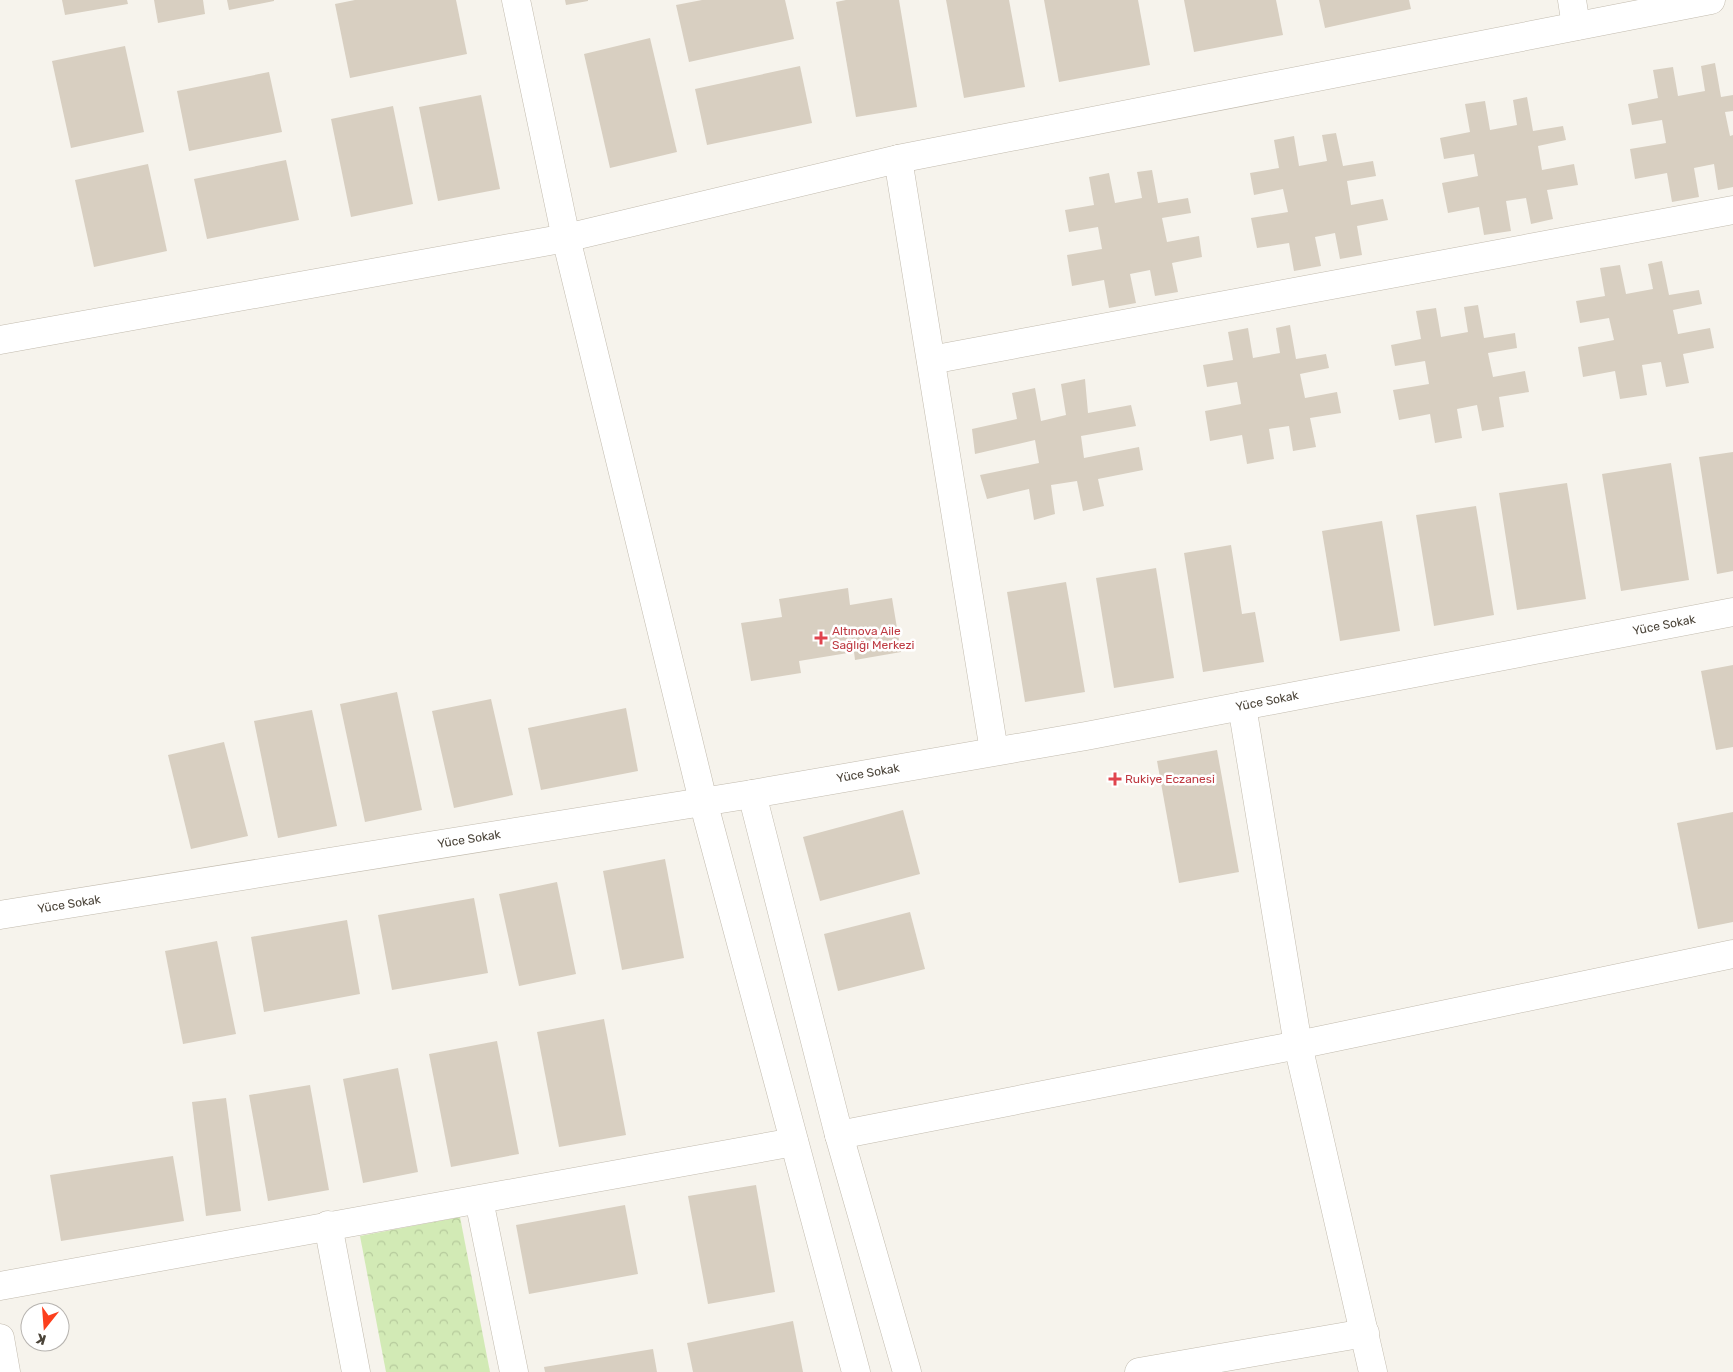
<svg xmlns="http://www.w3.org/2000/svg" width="1733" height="1372" font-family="Rubik,sans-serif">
<defs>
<pattern id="park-crowns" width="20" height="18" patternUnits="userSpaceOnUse" patternTransform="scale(1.25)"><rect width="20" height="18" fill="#d2eab5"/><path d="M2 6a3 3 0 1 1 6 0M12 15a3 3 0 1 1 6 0" fill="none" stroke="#b6ca9c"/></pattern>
</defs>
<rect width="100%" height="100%" fill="#f6f3ec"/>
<!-- park -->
<polygon fill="url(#park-crowns)" points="460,1217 490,1372 386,1372 360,1236"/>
<!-- building -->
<g fill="#d8cfc1">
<polygon points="62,0 127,0 128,4 65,15"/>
<polygon points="154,0 203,0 205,14 158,23"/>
<polygon points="227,0 274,0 274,1 229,10"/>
<polygon points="355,0 456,0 467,54 350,78 335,4"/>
<polygon points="565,0 588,0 588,1 566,5"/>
<polygon points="702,0 785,0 794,39 689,62 676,5"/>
<polygon points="846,0 899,0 917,107 856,117 836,2"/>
<polygon points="946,0 1009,0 1025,87 964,98"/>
<polygon points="1044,0 1138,0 1150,65 1059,82"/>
<polygon points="1184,0 1276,0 1283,35 1194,52"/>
<polygon points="1319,0 1409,0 1411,9 1325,28"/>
<polygon points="650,38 677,152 610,168 584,54"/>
<polygon points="125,46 144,132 71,148 52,61"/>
<polygon points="1715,63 1721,97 1733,95 1733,111 1725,112 1730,136 1733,135 1733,187 1718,190 1714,164 1694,168 1699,197 1672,202 1667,173 1635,179 1630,149 1666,143 1662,120 1632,125 1628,104 1658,98 1653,70 1673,67 1678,96 1705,91 1701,66"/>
<polygon points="800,66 812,123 707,145 695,89"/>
<polygon points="269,72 282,132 189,151 177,91"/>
<polygon points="481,95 500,189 438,201 419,107"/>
<polygon points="1527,97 1533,131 1563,126 1566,140 1538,146 1542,170 1574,164 1578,185 1547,190 1553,219 1531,224 1526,198 1506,201 1511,231 1484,235 1479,207 1448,213 1442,183 1478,176 1474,154 1444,159 1440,138 1470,132 1465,104 1485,101 1490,130 1517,125 1513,100"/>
<polygon points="393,106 413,204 351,217 331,119"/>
<polygon points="1336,133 1343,166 1373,161 1376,176 1347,181 1351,205 1383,199 1388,220 1357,226 1362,255 1340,259 1335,233 1315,237 1321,266 1294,271 1289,243 1257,248 1251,218 1288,212 1283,189 1254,195 1250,173 1279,168 1274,140 1294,136 1299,166 1327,161 1322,135"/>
<polygon points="286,160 299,220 207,239 194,179"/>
<polygon points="148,164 167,251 94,267 75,180"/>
<polygon points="1152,170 1158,203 1188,198 1191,213 1162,218 1167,242 1199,236 1202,257 1172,263 1178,292 1155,296 1150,270 1130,274 1136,303 1109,308 1104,280 1072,286 1067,255 1102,249 1098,227 1069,232 1065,210 1094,205 1089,177 1109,173 1115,203 1142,198 1137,172"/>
<polygon points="1662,261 1669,295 1699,290 1702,304 1673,310 1678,334 1710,328 1714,348 1683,354 1689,383 1666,387 1661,362 1642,365 1647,395 1620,399 1615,371 1583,377 1578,347 1614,340 1609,318 1580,323 1576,301 1605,296 1600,268 1620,265 1626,294 1653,289 1648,264"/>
<polygon points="1478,305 1484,338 1515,333 1517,348 1488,353 1493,377 1525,371 1529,392 1499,397 1504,427 1482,431 1477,405 1457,409 1462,438 1435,443 1430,414 1399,420 1393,390 1429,384 1425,361 1395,366 1391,345 1421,339 1416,311 1436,308 1441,337 1468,332 1464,307"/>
<polygon points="1290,325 1296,359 1326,354 1329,368 1300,374 1305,398 1337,392 1341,413 1310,418 1316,447 1293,451 1289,426 1269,429 1274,459 1247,464 1242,435 1210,441 1205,411 1241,404 1237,382 1207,387 1203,365 1233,360 1228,332 1248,328 1253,358 1280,353 1276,328"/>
<polygon points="1085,379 1088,413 1131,405 1136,426 1081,436 1084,458 1139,447 1143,470 1098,479 1104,506 1083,511 1077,481 1051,485 1055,514 1034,520 1029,489 987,499 980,475 1039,463 1035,440 975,454 972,429 1017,419 1012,393 1035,388 1041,421 1066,415 1061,384"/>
<polygon points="1733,452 1733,571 1717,574 1699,457"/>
<polygon points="1671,463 1689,580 1621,591 1602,474"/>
<polygon points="1567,483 1586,599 1517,610 1499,493"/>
<polygon points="1476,506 1494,615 1434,626 1416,515"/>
<polygon points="1382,521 1400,631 1340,641 1322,531"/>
<polygon points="1231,545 1242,614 1255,612 1264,662 1203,672 1184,553"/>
<polygon points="1156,568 1174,678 1114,688 1096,578"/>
<polygon points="1066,582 1085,692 1025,702 1007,592"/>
<polygon points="848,588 850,605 892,598 901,652 855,660 854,652 799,661 801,673 751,681 741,623 782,617 779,599"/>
<polygon points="1733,665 1733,747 1716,750 1701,671"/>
<polygon points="397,692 422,810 365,822 340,704"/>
<polygon points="491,699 513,795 454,808 432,711"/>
<polygon points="626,708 638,771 541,790 528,728"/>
<polygon points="312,710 337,826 278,838 254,721"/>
<polygon points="224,742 248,836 191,849 168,755"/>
<polygon points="1217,750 1239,872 1179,883 1157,761"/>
<polygon points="903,810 920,874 820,901 803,837"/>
<polygon points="1733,812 1733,922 1698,929 1677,823"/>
<polygon points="665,859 684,958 622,970 603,871"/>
<polygon points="557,882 576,974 519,986 499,894"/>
<polygon points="474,898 488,973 392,990 378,915"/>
<polygon points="910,912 925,969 838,991 824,934"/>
<polygon points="347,920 360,994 264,1012 251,937"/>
<polygon points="217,941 236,1034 183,1044 165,951"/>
<polygon points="604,1019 626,1135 559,1147 537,1032"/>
<polygon points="497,1041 519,1154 451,1167 429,1054"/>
<polygon points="398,1068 418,1172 363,1183 343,1079"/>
<polygon points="310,1085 329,1190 268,1201 249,1095"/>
<polygon points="226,1098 241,1211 206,1216 192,1102"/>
<polygon points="173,1156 184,1221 61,1241 50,1175"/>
<polygon points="756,1185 775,1292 708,1304 688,1196"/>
<polygon points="625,1205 638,1274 529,1294 516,1225"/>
<polygon points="793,1321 803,1372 693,1372 687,1343"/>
<polygon points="653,1349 657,1372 545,1372 544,1367"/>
</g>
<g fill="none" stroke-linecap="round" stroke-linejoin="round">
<!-- minor casing -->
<g stroke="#c2bbae" stroke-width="29">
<g id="minor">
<polyline points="516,0 566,238 703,801 856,1372"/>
<polyline points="1572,0 1576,26"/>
<polyline points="898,159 994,751"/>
<polyline points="931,360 1733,210"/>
<polyline points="1242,706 1298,1045 1373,1372"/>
<polyline points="752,794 839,1135 907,1372"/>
<polyline points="0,915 752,794 1086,736 1733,612"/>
<polyline points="839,1135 1298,1045 1733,954"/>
<polyline points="479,1200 514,1372"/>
<polyline points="328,1225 356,1372"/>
<polyline points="0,1286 794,1142"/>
<polyline points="0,1338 6,1372"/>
<polyline points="1139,1372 1365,1333"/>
</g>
</g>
<!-- tertiary casing -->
<g stroke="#c2bbae" stroke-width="29">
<polyline id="tertiary" points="0,340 566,238 898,159 1711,0"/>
</g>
<!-- minor -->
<use href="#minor" stroke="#fff" stroke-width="28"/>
<!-- tertiary -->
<use href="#tertiary" stroke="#fff" stroke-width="28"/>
</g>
<!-- markers -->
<g fill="#e0444e" stroke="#fff" stroke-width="2">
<path d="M818.5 630.5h5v5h5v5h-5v5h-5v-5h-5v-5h5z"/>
<path d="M1112.5 771.5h5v5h5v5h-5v5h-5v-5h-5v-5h5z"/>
</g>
<g text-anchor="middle" stroke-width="5" stroke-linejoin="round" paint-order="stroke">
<!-- street labels -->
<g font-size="12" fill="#4b4439" stroke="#fff">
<text transform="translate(1664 625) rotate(-11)" y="4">Yüce Sokak</text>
<text transform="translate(1267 701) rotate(-11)" y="4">Yüce Sokak</text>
<text transform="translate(868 773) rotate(-10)" y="4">Yüce Sokak</text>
<text transform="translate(469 839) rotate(-9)" y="4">Yüce Sokak</text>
<text transform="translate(69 904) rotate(-9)" y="4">Yüce Sokak</text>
</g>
<!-- health labels -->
<g font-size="12" fill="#be3a42" stroke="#fff" text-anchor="start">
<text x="832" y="635">Altınova Aile<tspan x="832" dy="14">Sağlığı Merkezi</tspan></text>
<text x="1125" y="783">Rukiye Eczanesi</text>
</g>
</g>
<!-- north arrow -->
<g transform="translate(45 1327) rotate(197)"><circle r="24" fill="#ffffff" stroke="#b7b4b0"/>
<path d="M0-4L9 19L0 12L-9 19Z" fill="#fc3f1d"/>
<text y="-8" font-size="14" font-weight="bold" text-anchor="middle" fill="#4b4439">K</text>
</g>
</svg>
